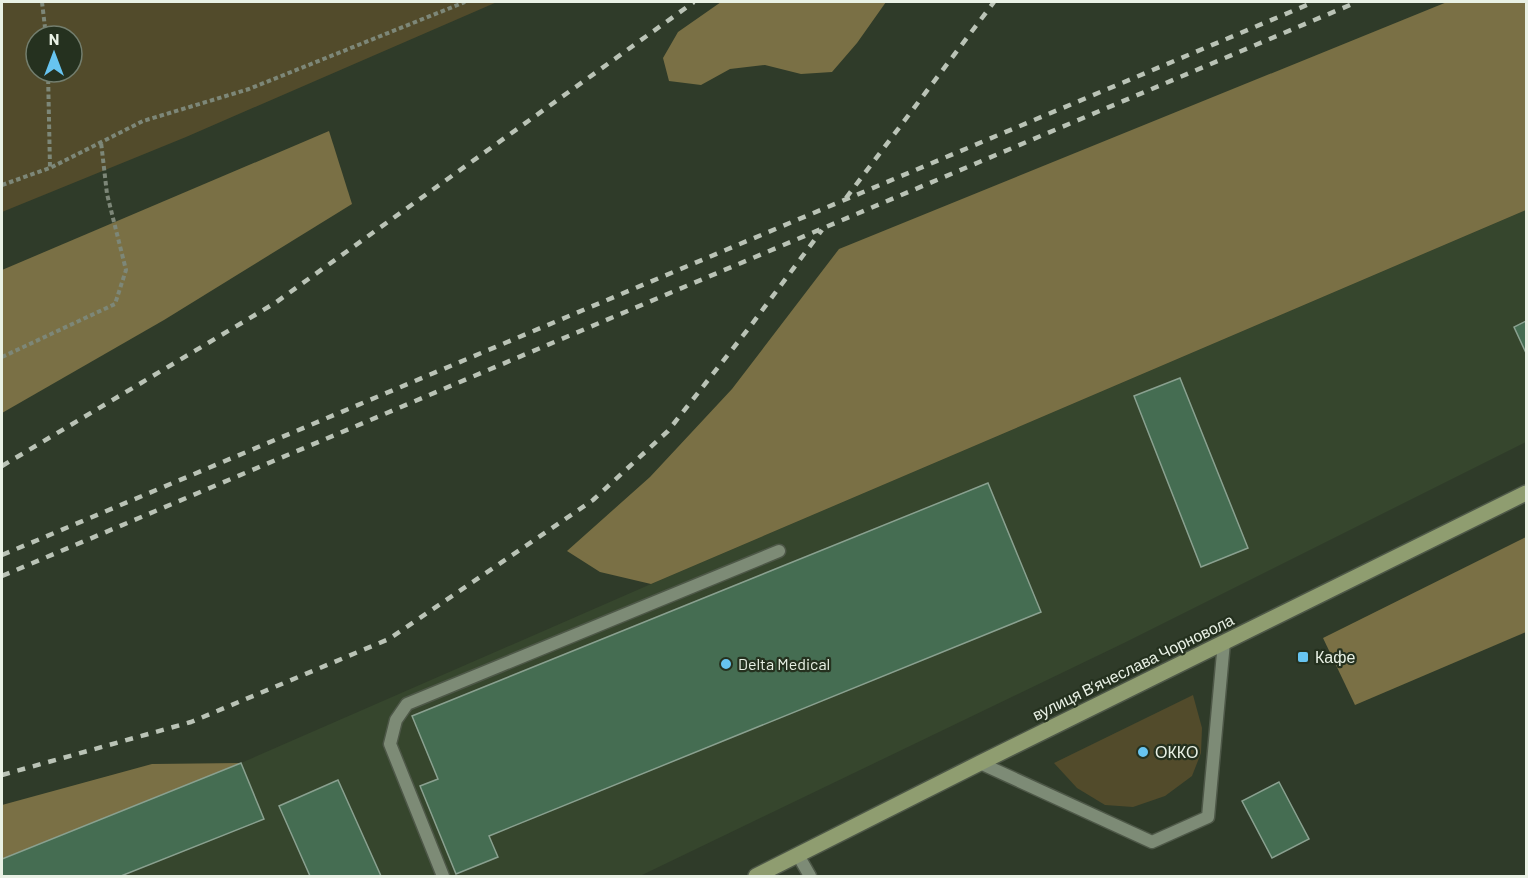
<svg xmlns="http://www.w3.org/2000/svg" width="1528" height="878" font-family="Barlow,sans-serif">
<rect width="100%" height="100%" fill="#2f3b29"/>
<!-- built -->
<polygon fill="#36462d" points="1526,210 1526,442 1126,642 640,876 2,876 2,859 241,763 651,584"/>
<!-- green -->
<g fill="#524b2b" fill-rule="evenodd">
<path d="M 2,2 L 497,2 L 186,137 L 2,212 ZM 36,36 L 72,36 L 72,72 L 36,72 Z"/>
<polygon points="1193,695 1202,728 1201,753 1192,776 1165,796 1133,807 1105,805 1077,788 1054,763"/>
</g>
<!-- forest -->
<g fill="#7a7045">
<polygon points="721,2 886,2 857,43 832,72 801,74 765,65 730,69 701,85 669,81 663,58 678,32"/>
<polygon points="1447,2 1526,2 1526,210 651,584 600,572 567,551 650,477 732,389 839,249"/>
<polygon points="329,131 352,204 164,320 2,413 2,270"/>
<polygon points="1526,537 1526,632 1355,705 1323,638"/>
<polygon points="241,763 2,859 2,805 152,764"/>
</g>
<!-- building -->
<g fill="#456d52" stroke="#8aa190" stroke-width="1.5">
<polygon points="1526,321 1526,353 1514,327"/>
<polygon points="1180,378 1248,548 1201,567 1134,396"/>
<polygon points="988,483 1041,612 489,836 498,857 456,874 420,786 438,779 412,716"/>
<polygon points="241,763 264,819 121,876 2,876 2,859"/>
<polygon points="338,780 381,876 310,876 279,806"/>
<polygon points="1279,782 1309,839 1272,858 1242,801"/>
</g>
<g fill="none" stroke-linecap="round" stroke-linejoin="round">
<!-- service casing -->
<g stroke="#4e5848" stroke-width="15">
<g id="service">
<polyline points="980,763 1152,842 1208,817 1224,642"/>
<polyline points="798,855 810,876"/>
<polyline points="443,876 390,744 396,720 407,704 779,551"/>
</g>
</g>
<!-- secondary casing -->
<g stroke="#4e5848" stroke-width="18">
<polyline id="secondary" points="756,876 980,763 1526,493"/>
</g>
<!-- path -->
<g stroke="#7d8778" stroke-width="4" stroke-dasharray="4.5 3" stroke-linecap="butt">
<polyline points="42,2 46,36"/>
<polyline points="48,72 50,168"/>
<polyline points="2,185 50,168 143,121 249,89 465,2"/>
<polyline points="2,357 115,304 126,270 107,194 101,142"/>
</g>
<!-- service -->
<use href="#service" stroke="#7d8b76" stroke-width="12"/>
<!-- secondary -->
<use href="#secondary" stroke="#8f9d70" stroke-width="15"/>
<!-- rail -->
<g stroke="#bac3b6" stroke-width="4.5" stroke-dasharray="8 8" stroke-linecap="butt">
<polyline points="846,198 994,2"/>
<polyline points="2,466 275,303 694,2"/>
<polyline points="2,555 1314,2"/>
<polyline points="2,576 1357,2"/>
<polyline points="2,775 191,722 389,639 593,500 668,431 749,328 822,230"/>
</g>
</g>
<!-- markers -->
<g fill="#67c4f0" stroke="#25311f" stroke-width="2">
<rect x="1297" y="651" width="12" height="12" rx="3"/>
<circle cx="726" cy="664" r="6"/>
<circle cx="1143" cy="752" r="6"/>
</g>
<g text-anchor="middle" stroke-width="4.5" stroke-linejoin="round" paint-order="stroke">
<!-- poi labels -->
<g font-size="16" fill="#e9f1e5" stroke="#25311f" text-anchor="start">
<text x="1315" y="663">Кафе</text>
<text x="738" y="670">Delta Medical</text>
<text x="1155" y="758">ОККО</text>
</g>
<!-- street labels -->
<g font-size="16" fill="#e9f1e5" stroke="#25311f">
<text transform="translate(1133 667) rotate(-26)" y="6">вулиця Вʼячеслава Чорновола</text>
</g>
</g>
<!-- border -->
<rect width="1528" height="878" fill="none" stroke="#e9f1e5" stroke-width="6"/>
<!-- north arrow -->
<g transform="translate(54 54)"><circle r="28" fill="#25311f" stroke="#737e6e" stroke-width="1.5"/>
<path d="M0-4.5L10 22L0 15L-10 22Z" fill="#67c4f0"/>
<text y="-9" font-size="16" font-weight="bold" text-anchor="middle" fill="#e9f1e5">N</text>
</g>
</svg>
